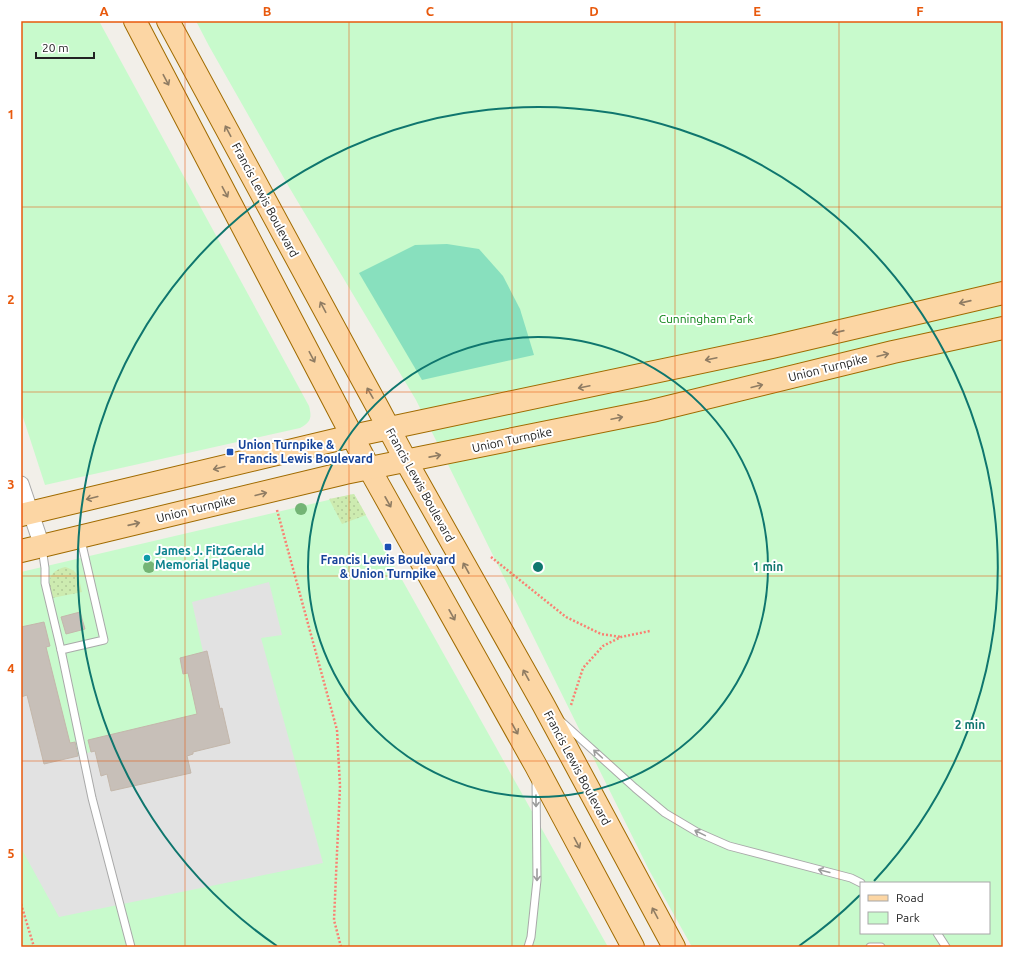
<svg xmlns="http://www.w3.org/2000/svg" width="1024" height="968" font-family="Ubuntu,sans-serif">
<defs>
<pattern id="garden-dots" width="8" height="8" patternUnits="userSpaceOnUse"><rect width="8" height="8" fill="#cdebb0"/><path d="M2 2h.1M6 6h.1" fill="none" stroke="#b0c997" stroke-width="1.8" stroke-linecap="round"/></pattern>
</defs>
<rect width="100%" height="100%" fill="#f2efe9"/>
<!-- park -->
<g fill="#c8facc" fill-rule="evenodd">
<path d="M 21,21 L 99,21 L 309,406 C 312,418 311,422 300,428 L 45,485 L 21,411 Z"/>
<path d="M 196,21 L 1003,21 L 1003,947 L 692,947 L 649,870 L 416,400 L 289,187 L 209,46 ZM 861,883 L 989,883 L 989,933 L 861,933 Z"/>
<polygon points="354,494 608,947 21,947 21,572"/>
</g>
<!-- garden -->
<g fill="url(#garden-dots)">
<polygon points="354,494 366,515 342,524 329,499"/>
<path d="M 65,567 C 80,571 79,579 82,592 L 52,598 C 49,583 46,572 65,567 Z"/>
</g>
<!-- pitch -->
<polygon fill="#88e0be" points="447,244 479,249 503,276 520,309 534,355 422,380 359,273 415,245"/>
<!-- parking -->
<polygon fill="#e2e2e2" points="269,582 282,635 261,638 323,863 59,917 21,848 21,697 27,695 44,764 95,751 101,776 107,774 111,791 191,773 187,756 193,754 193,752 230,743 222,709 220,709 207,652 203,652 192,602"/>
<!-- building -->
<g fill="#c7bfb8" stroke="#c4b6ab">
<polygon points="80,612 85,629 66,634 61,617"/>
<polygon points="44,622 50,646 46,647 70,743 75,742 78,756 44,764 27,695 21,697 21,627"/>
<polygon points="207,651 220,709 222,708 230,743 193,752 193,754 187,756 191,773 111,791 107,774 101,776 95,751 91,752 88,740 197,714 188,673 183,674 180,658"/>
</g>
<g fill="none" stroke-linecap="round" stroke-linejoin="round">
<!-- service casing -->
<g stroke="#a9a9a9" stroke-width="9">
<g id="service">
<polyline points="42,548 45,568 45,583 61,650 92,798 131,947"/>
<polyline points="61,650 104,640 81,540"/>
<polyline points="562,722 635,788 665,813 697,832 729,846 851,878 861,883"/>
<polyline points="937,933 946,947"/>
<polyline points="528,947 531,937 537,880 536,780"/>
<polyline points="870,947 881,947"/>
</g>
</g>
<!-- minor casing -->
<g stroke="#a9a9a9" stroke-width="17">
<polyline id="minor" points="21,484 42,546"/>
</g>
<!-- primary casing -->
<g stroke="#a06b00" stroke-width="24">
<g id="primary">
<polyline points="135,21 369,468 536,766 633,947"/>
<polyline points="168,21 355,366 378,408 406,461 543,704 674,947"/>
<polyline points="21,515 352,436 772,347 1003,293"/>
<polyline points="21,551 345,473 652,411 893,352 1003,328"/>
</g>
</g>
<!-- path -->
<g stroke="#fa8072" stroke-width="2.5" stroke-dasharray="2 2" stroke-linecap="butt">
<polyline points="277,510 337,730 340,786 334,920 341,947"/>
<polyline points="491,557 566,617 601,634 621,637"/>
<polyline points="571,705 583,668 603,646 621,637 650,631"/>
<polyline points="21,904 34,947"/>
</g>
<!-- service -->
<use href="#service" stroke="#fff" stroke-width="7"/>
<!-- minor -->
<use href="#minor" stroke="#fff" stroke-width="15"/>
<!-- primary -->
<use href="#primary" stroke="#fcd6a4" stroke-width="22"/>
</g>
<!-- trees -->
<g fill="#74b475">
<circle cx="301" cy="509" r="6"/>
<circle cx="149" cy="567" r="6"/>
</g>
<!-- one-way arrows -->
<defs><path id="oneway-shaft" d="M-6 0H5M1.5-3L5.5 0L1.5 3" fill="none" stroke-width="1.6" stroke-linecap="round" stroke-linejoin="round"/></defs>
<g stroke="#8f7c63">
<use href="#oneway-shaft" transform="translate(166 80) rotate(62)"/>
<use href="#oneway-shaft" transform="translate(228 131) rotate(-118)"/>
<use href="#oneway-shaft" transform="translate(225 192) rotate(62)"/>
<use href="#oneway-shaft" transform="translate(965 302) rotate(167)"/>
<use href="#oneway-shaft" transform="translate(323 307) rotate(-118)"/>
<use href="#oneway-shaft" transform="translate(838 332) rotate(167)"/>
<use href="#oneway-shaft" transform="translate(883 355) rotate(-14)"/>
<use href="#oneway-shaft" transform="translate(312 357) rotate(62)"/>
<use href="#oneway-shaft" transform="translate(711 359) rotate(168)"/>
<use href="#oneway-shaft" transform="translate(757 386) rotate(-14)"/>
<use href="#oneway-shaft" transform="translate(584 387) rotate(168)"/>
<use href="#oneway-shaft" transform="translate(370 393) rotate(-120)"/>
<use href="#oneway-shaft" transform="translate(617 418) rotate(-12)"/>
<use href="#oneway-shaft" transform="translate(435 456) rotate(-11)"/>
<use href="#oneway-shaft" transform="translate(219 468) rotate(166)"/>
<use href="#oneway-shaft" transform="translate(261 494) rotate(-14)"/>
<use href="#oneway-shaft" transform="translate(92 498) rotate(166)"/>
<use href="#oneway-shaft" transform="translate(388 502) rotate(61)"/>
<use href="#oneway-shaft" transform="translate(134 524) rotate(-13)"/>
<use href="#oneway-shaft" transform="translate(466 568) rotate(-119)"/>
<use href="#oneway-shaft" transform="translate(452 615) rotate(61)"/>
<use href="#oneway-shaft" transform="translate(526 675) rotate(-119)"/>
<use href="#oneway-shaft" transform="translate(515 729) rotate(61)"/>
<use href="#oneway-shaft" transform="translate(577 843) rotate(62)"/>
<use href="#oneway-shaft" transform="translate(655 913) rotate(-118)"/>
</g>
<g stroke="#9c9c9c">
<use href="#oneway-shaft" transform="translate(598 754) rotate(-138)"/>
<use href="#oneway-shaft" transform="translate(536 801) rotate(90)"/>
<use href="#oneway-shaft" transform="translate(700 833) rotate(-154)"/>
<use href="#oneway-shaft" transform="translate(824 871) rotate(-165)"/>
<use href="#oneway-shaft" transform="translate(537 875) rotate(90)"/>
</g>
<!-- grid -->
<path fill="none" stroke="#e8590c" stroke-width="1" stroke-opacity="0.55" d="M 185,21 L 185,947M 349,21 L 349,947M 512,21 L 512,947M 675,21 L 675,947M 839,21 L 839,947M 21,207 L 1003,207M 21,392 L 1003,392M 21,576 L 1003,576M 21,761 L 1003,761"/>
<!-- distance rings -->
<g fill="none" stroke="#0f766e" stroke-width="2">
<circle cx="538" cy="567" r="230"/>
<path d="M860 895A460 460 0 0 1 799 946M277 946A460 460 0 1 1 874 881"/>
</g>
<!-- markers -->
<g fill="#1a4fb4" stroke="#fff" stroke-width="1.5">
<rect x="226" y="448" width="8" height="8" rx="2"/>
<rect x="384" y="543" width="8" height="8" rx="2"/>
</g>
<circle fill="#0f9aa8" stroke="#fff" stroke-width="1.5" cx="147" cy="558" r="4"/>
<g text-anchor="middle" stroke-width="4" stroke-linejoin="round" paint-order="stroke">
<!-- street labels -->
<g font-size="12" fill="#222" stroke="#fff">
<text transform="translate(265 200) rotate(62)" y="4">Francis Lewis Boulevard</text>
<text transform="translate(828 368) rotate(-14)" y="4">Union Turnpike</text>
<text transform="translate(512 440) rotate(-12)" y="4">Union Turnpike</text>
<text transform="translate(420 485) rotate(61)" y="4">Francis Lewis Boulevard</text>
<text transform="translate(196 509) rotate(-14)" y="4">Union Turnpike</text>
<text transform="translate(577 768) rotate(62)" y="4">Francis Lewis Boulevard</text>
</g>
<!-- park labels -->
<g font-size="12" fill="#0c8416" stroke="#fff">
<text x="706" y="323">Cunningham Park</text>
</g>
<!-- transit labels -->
<g font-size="12" font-weight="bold" fill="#164399" stroke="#fff" text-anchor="start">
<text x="238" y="449">Union Turnpike &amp;<tspan x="238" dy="14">Francis Lewis Boulevard</tspan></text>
<text x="388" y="564" text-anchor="middle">Francis Lewis Boulevard<tspan x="388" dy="14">&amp; Union Turnpike</tspan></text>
</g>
<!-- culture labels -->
<g font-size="12" font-weight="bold" fill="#0d838f" stroke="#fff" text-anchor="start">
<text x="155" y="555">James J. FitzGerald<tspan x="155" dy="14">Memorial Plaque</tspan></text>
</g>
</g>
<circle cx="538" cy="567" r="6" fill="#0f766e" stroke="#fff" stroke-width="2"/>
<g font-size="12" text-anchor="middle" font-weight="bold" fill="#0f766e" stroke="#fff" stroke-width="4" stroke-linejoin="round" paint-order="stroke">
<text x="768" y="571">1 min</text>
<text x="970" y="729">2 min</text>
</g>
<!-- border -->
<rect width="1024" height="968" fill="none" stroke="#ffffff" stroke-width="44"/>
<!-- legend -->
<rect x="860" y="882" width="130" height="52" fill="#ffffff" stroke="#a7a7a7"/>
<rect x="868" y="895" width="20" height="6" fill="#fcd6a4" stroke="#a7a7a7"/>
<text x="896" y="902" font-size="12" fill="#222222">Road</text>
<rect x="868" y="912" width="20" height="12" fill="#c8facc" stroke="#a7a7a7"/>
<text x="896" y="922" font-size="12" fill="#222222">Park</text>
<!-- scale -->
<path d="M36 52v6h58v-6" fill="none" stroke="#222222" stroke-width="2"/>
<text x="42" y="52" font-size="12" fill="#222222" stroke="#ffffff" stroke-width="3" paint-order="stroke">20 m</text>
<rect x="22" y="22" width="980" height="924" fill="none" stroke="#e8590c" stroke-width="1.5"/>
<g font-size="13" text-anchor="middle" font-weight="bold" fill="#e8590c">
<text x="104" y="16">A</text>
<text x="267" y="16">B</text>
<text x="430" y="16">C</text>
<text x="594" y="16">D</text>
<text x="757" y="16">E</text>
<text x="920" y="16">F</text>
<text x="11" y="119">1</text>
<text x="11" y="304">2</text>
<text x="11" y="489">3</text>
<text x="11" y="673">4</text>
<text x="11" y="858">5</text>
</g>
</svg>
